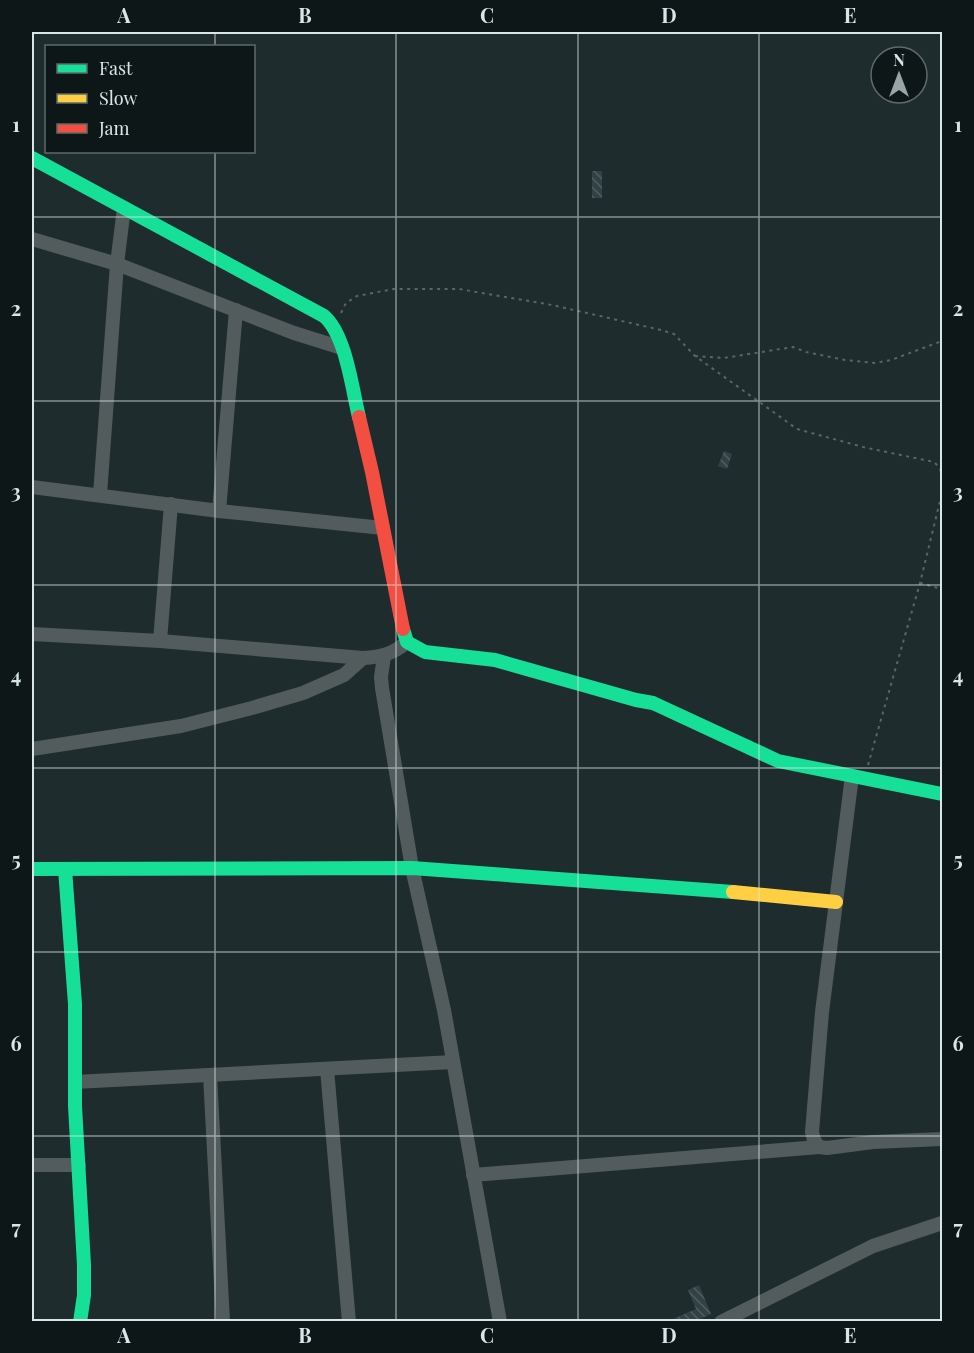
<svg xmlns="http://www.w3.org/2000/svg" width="974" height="1353" font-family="'Playfair Display',serif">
<defs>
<pattern id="building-back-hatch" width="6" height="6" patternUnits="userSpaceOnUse" patternTransform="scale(1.5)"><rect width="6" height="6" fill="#324244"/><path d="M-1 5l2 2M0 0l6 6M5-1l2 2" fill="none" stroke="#4f5d5f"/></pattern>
</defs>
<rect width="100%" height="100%" fill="#1f2c2d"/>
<!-- building -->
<g fill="url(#building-back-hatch)">
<rect x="592" y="171" width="10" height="27"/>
<polygon points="724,451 732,454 727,469 718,466"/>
<polygon points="699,1285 711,1314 694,1322 666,1322 696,1309 688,1290"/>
</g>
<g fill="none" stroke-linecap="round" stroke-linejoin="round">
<!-- path -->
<g stroke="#5b6565" stroke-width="2" stroke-dasharray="3 4.5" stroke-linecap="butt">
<polyline points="341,313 346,303 357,296 394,289 459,289 552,305 661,330 674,334 695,356 797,429 863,447 934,462 940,468 942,478"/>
<polyline points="695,356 724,358 793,347 806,352 845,360 875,363 891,360 942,341"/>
<polyline points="920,583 942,589"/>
<polyline points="868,765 920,583 942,493"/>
</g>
<!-- street -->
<g stroke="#525c5d" stroke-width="14">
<polyline points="32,239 117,264 294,333 342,348"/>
<polyline points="32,487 219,511 383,528"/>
<polyline points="100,494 117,264 124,208"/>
<polyline points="219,511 236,310"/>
<path d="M 32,634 L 160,641 L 363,658 C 381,657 393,654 407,642"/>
<polyline points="160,641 171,504"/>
<polyline points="384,656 381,677 382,688 412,868 444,1010 500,1322"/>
<polyline points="32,749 181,726 252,708 303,693 344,675 363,658"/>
<polyline points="852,776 822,1012 812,1132 814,1140 819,1147 827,1148 873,1142 942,1139"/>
<polyline points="327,1069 349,1322"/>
<polyline points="210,1075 223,1322"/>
<polyline points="75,1082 453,1062"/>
<polyline points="32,1165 79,1165"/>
<polyline points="473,1175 819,1147"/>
<polyline points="721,1322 873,1246 942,1223"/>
</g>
<!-- fast -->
<g stroke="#16e098" stroke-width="14">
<path d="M 32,158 L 324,316 C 346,335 352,389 359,417"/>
<polyline points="403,629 407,642 425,652 495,660 636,700 653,703 778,761 942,794"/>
<polyline points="32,869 412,868 733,892"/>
<polyline points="65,869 75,1004 75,1106 84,1265 84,1295 80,1322"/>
</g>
<!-- slow -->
<polyline stroke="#ffcf43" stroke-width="14" points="733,892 836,902"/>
<!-- jam -->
<polyline stroke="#f24e42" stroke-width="14" points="359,417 372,472 403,629"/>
</g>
<!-- grid -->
<path fill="none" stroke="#d8e6e7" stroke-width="1.5" stroke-opacity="0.55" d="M 215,32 L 215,46M 396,32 L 396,1322M 578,32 L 578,1322M 759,32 L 759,1322M 215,152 L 215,1322M 32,217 L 942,217M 32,401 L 942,401M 32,585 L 942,585M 32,768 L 942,768M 32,952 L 942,952M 32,1136 L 942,1136"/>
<!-- border -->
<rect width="974" height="1353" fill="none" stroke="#0d1718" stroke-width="66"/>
<!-- legend -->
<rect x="45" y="45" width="210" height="108" fill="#0d1718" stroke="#5e6a6b" stroke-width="1.5"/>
<rect x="57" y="64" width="30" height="9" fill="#16e098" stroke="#5e6a6b" stroke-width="1.5"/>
<text x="99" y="75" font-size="18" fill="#d8e6e7">Fast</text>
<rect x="57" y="94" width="30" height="9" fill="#ffcf43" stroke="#5e6a6b" stroke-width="1.5"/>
<text x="99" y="105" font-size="18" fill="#d8e6e7">Slow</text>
<rect x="57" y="124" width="30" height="9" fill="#f24e42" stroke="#5e6a6b" stroke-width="1.5"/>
<text x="99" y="135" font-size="18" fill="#d8e6e7">Jam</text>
<!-- north arrow -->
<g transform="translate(899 75)"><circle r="28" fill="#0d1718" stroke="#5e6a6b" stroke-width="1.5"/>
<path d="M0-4.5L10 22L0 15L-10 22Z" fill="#97a5a6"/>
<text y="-9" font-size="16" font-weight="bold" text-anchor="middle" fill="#d8e6e7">N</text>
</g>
<rect x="33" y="33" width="908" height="1287" fill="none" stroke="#d8e6e7" stroke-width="2"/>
<g font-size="20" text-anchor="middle" font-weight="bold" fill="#d8e6e7">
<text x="124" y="23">A</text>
<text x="305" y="23">B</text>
<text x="487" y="23">C</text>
<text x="669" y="23">D</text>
<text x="850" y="23">E</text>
<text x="16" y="132">1</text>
<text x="958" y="132">1</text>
<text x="16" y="316">2</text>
<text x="958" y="316">2</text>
<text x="16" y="499">3</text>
<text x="958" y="499">3</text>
<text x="16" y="683">4</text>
<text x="958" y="683">4</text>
<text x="16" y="867">5</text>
<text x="958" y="867">5</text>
<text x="16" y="1051">6</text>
<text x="958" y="1051">6</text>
<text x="16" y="1235">7</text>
<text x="958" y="1235">7</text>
<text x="124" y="1343">A</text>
<text x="305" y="1343">B</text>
<text x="487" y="1343">C</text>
<text x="669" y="1343">D</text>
<text x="850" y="1343">E</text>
</g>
</svg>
